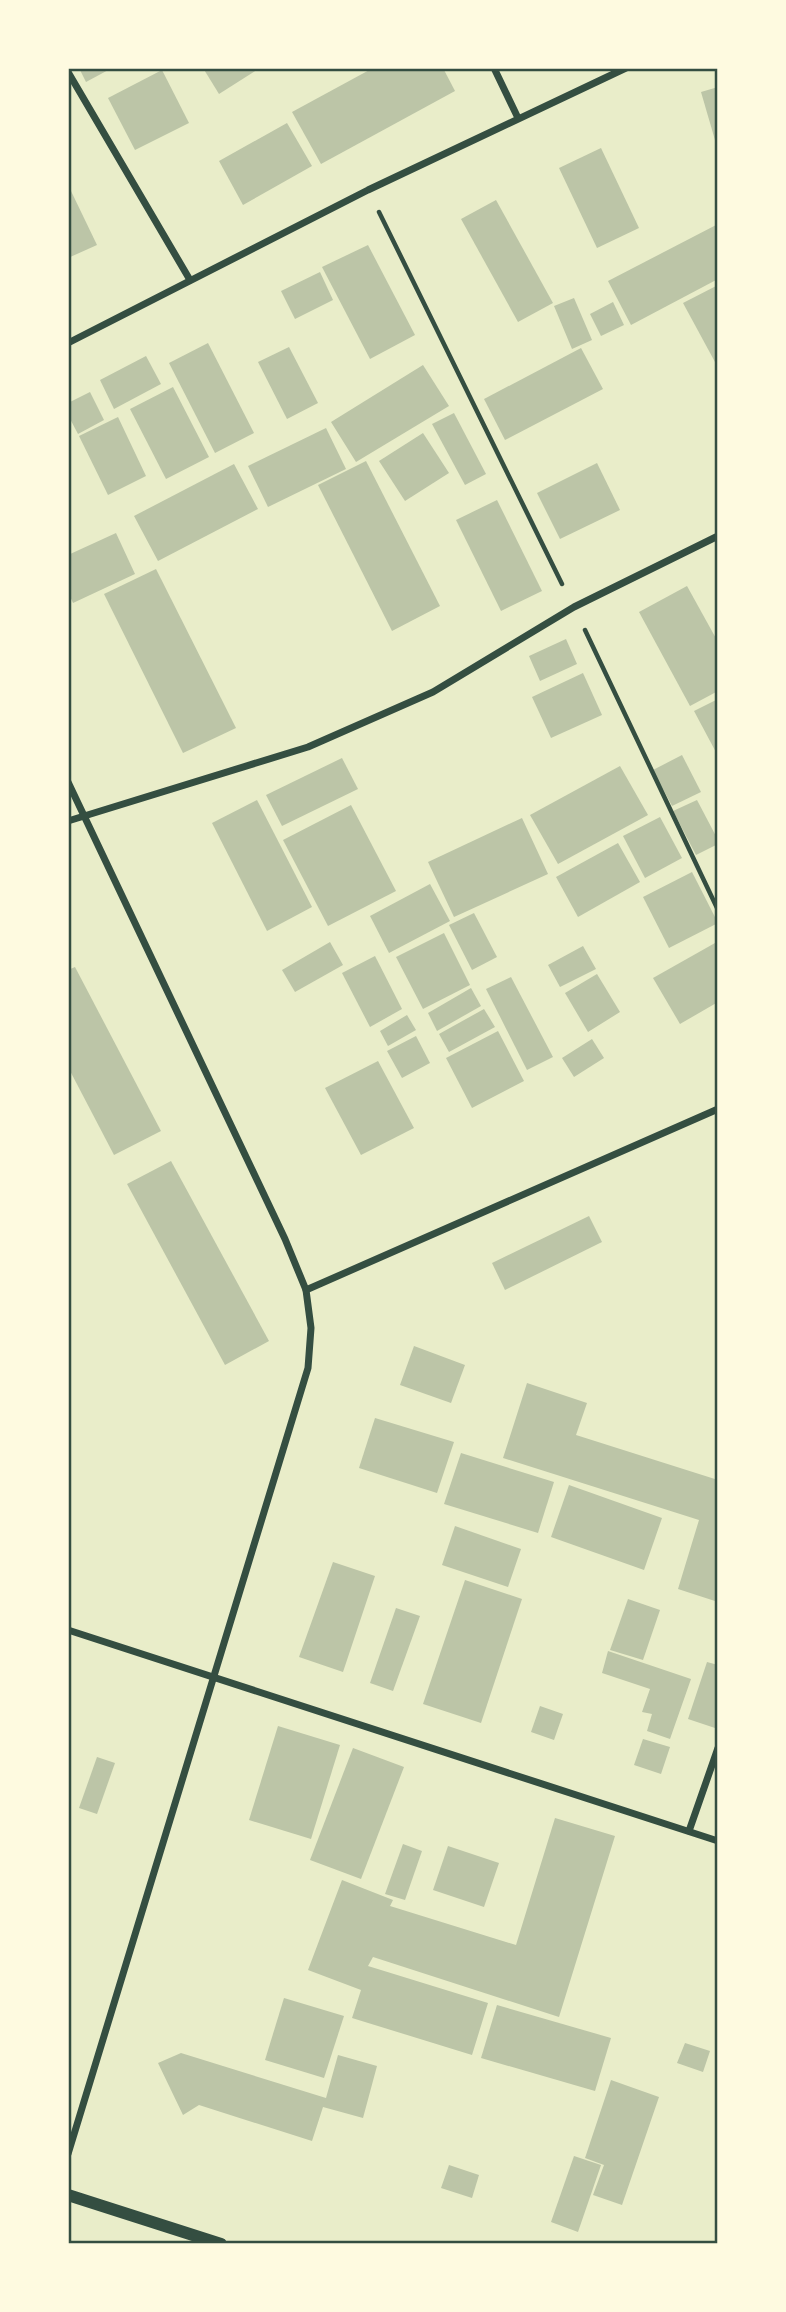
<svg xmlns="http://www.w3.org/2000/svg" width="786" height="2312" font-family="Karla,sans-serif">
<rect width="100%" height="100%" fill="#e9edc9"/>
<!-- building -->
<g fill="#bcc5a7">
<polygon points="79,68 112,68 86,82"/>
<polygon points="203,68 260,68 219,94"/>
<polygon points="373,68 443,68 455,91 321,164 292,112"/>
<polygon points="162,70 189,123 135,150 108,98"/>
<polygon points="718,87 718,147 717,147 701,92"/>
<polygon points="287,123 312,166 243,205 219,161"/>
<polygon points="601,148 639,228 597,248 559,168"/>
<polygon points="71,191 97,245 68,258 68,192"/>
<polygon points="496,200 553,303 518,322 461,219"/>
<polygon points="718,224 718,279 631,325 608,281"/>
<polygon points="368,245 415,335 370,359 322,267"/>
<polygon points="320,272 333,300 295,319 281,291"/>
<polygon points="718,285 718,360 715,362 683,303"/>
<polygon points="574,298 592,340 572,349 554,306"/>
<polygon points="613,302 624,325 601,336 590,314"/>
<polygon points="208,343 254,433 215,453 169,363"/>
<polygon points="289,347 318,403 287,419 258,362"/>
<polygon points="581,348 603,389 505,440 484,399"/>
<polygon points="146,356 161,384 114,409 100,380"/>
<polygon points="423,365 449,406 356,462 331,422"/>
<polygon points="173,387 209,457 166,479 130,409"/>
<polygon points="90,392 104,420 78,434 68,415 68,403"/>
<polygon points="454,413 486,474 465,485 432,424"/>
<polygon points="118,417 146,476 108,495 79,436"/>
<polygon points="326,428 346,469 268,507 248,466"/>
<polygon points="423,433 449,473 405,501 379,461"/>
<polygon points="366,461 440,606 392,631 318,485"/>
<polygon points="597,463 620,510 560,539 537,493"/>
<polygon points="234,464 258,509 158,561 134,516"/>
<polygon points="497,500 542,591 501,611 456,520"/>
<polygon points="116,533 135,574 73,603 68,592 68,555"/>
<polygon points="156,569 236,728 183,753 104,594"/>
<polygon points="687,586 718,642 718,691 690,706 639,612"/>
<polygon points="566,639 577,664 540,681 529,656"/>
<polygon points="583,673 602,715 551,738 532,697"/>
<polygon points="718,699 718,756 694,711"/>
<polygon points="682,755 701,792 672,806 653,770"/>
<polygon points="342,758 358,789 282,826 266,795"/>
<polygon points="620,766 648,815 558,864 530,815"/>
<polygon points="257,800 312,907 267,931 212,823"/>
<polygon points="697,800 718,840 718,844 696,855 673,811"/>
<polygon points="351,805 396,891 328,926 283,840"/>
<polygon points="660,817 682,858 645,878 623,836"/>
<polygon points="522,818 548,874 454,917 428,862"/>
<polygon points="618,843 640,882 578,917 556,877"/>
<polygon points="692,872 718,923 669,948 643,897"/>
<polygon points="430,884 450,921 389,953 370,916"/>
<polygon points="474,913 497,957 472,970 449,925"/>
<polygon points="444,933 470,985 423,1009 396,957"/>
<polygon points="330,942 343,965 295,992 282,970"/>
<polygon points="715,943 718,949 718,1002 680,1024 653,978"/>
<polygon points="583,946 596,969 560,987 548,965"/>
<polygon points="375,956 402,1009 370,1027 342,973"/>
<polygon points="75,967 161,1131 114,1155 68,1067 68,970"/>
<polygon points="597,974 620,1012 588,1032 565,993"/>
<polygon points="511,977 553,1057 527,1070 486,989"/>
<polygon points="471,988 481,1006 437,1031 428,1013"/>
<polygon points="484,1009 495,1027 449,1052 439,1034"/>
<polygon points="407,1015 416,1030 388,1046 380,1031"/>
<polygon points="498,1031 524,1081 472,1108 446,1058"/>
<polygon points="416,1036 430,1063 402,1078 387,1051"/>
<polygon points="592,1039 604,1058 574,1077 562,1058"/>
<polygon points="378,1061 414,1128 361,1155 325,1088"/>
<polygon points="171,1161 269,1341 225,1365 127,1184"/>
<polygon points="589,1216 602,1242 505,1290 492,1263"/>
<polygon points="414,1346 465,1365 451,1403 400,1385"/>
<polygon points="527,1383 587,1403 576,1435 718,1480 716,1525 718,1526 718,1602 678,1589 699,1520 503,1458"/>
<polygon points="375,1418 454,1442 437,1493 359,1468"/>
<polygon points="461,1453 554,1482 538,1533 444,1504"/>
<polygon points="569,1485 662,1518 644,1570 551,1537"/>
<polygon points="455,1526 521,1549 508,1587 442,1565"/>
<polygon points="333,1562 375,1576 343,1672 299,1657"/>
<polygon points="465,1580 522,1599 481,1723 423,1704"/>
<polygon points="628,1599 660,1610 643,1660 610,1650"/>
<polygon points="396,1608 420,1616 393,1691 370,1683"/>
<polygon points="608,1651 691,1679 670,1739 647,1731 652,1714 642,1712 650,1689 602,1673"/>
<polygon points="707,1662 718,1665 718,1729 688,1719"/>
<polygon points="540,1706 563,1714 554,1740 531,1732"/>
<polygon points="278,1726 340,1745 311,1839 249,1820"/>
<polygon points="643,1739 670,1747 661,1774 634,1765"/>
<polygon points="353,1748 404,1767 361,1879 310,1860"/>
<polygon points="97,1757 115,1763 97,1814 79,1808"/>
<polygon points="555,1818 615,1836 559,2017 373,1957 368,1966 488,2003 472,2055 352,2018 361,1990 308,1970 342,1880 393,1900 390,1906 516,1945"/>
<polygon points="403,1844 422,1851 405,1900 385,1894"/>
<polygon points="448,1846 499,1863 484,1907 433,1890"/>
<polygon points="284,1998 344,2016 324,2078 265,2060"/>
<polygon points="497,2005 611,2038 595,2091 481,2058"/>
<polygon points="685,2043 710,2051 703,2072 677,2063"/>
<polygon points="181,2053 326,2098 338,2055 377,2066 363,2118 323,2107 312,2141 199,2105 183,2115 158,2063"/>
<polygon points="611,2080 659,2097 622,2205 593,2195 604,2165 585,2158"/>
<polygon points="574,2156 601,2165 578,2232 551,2222"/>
<polygon points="449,2165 479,2175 472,2198 441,2188"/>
</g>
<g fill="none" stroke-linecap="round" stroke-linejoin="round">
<!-- path -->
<g stroke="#344e41" stroke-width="4.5">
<polyline points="379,212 562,584"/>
<polyline points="585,630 718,910"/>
</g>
<!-- minor -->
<g stroke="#344e41" stroke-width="7">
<polyline points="494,68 518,118"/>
<polyline points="68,72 190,280"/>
<polyline points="68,343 368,190 626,68"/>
<polyline points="68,782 285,1239 306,1290 311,1328 308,1368 68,2154"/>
<polyline points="68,821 308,747 433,692 574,607 718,536"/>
<polyline points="306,1290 718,1109"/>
<polyline points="68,1630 718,1841"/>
<polyline points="689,1831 718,1748"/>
</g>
<!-- tertiary -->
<polyline stroke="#344e41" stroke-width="12" points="68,2195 221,2244"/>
</g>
<!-- border -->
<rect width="786" height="2312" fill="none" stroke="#fefae0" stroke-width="140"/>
<rect x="70" y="70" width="646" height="2172" fill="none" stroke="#344e41" stroke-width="2.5"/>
</svg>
